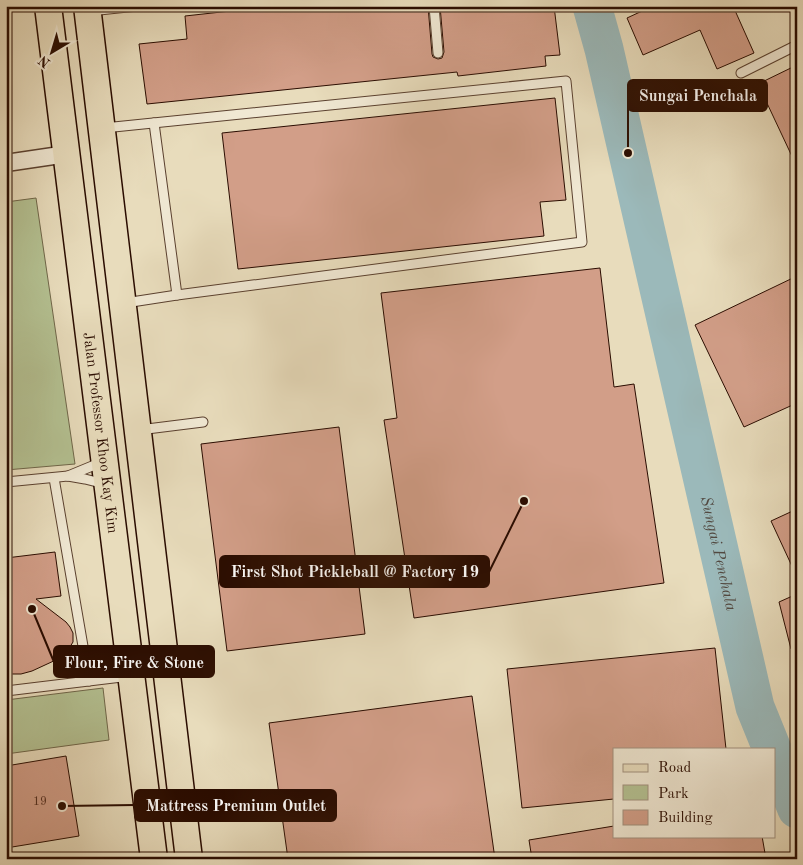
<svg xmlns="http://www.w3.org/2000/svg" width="803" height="865" font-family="'Old Standard TT',serif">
<rect width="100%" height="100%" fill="#e8dcbc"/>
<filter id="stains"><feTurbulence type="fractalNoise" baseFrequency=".004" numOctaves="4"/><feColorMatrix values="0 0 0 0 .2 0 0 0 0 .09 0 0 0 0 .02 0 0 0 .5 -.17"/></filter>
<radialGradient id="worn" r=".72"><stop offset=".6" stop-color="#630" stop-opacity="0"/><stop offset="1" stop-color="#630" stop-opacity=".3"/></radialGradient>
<!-- green -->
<g fill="#b4c192" stroke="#6f6649">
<polygon points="36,198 75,464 6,470 6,202"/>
<polygon points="103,688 109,740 6,754 6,700"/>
</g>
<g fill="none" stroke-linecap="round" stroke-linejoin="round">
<!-- river -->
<g stroke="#9bb9ba" stroke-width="39">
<path id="s1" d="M 592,6 L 604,49 L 755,707 L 772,749"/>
<polyline points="774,754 797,809"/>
</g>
</g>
<!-- building -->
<g fill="#d29e88" stroke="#2a0c00">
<polygon points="276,6 428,6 432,54 433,57 438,59 442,58 444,52 440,6 554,6 560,55 545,56 546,66 458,76 457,72 147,104 139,44 187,39 185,16"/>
<polygon points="653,6 733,6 754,53 717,69 700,30 643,55 627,18"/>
<polygon points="797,65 797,167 758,84"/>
<polygon points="555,98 566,200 540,202 544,236 238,269 222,133"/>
<polygon points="600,268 614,387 634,384 664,583 414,618 384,420 397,418 381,293"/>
<polygon points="797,276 797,403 744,427 695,325"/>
<polygon points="339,427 365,634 227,651 201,444"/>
<polygon points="797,509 797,577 771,521"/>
<polygon points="55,552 61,596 36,599 66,622 70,627 73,633 73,642 68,650 58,659 32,671 21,674 6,674 6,558"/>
<polygon points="797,594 797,649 791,649 779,602"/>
<polygon points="715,648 726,749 614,749 614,799 522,808 507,669"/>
<polygon points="472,696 495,859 288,859 269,723"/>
<polygon points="66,756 79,836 6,848 6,766"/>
<polygon points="614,826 614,836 762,836 766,859 532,859 529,840"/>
</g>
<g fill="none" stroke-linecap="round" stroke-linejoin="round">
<!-- lane casing -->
<g stroke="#5a402f" stroke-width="11">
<g id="lane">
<polyline points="434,6 438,53"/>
<polyline points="90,11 137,6"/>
<polyline points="741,73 797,45"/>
<polyline points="154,123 177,295"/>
<polyline points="104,128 566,81 582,242 177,295 125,303"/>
<polyline points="139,430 203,422"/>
<polyline points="68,476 102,462"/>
<polyline points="54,478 89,681"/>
<polyline points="6,482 68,476 85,479 105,484"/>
<polyline points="6,691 130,676"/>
</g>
</g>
<!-- street casing -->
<g stroke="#5a402f" stroke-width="19">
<polyline id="street" points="6,163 67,154"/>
</g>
<!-- primary casing -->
<g stroke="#2a0c00" stroke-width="29">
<g id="primary">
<path id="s2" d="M 48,6 L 154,859"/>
<polyline points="87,6 189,859"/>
</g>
</g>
<!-- lane -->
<use href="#lane" stroke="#f0e8d3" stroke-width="9"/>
<!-- street -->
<use href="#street" stroke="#f0e8d3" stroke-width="16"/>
<!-- primary -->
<use href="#primary" stroke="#e8dcbc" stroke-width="26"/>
</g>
<g text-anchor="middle" stroke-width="5" stroke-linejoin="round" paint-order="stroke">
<!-- number labels -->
<g font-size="12" fill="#543022">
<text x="40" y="805">19</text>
</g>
<!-- street labels -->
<g font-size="15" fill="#2a0c00" stroke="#f0e8d3">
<text dy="5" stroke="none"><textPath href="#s2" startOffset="430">Jalan Professor Khoo Kay Kim</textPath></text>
</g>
<!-- water labels -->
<g font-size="16" font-style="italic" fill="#524941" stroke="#f0e8d3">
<text dy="6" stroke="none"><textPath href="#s1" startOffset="562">Sungai Penchala</textPath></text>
</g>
</g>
<!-- callouts -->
<path fill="none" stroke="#2a0c00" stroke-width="2" d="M628 153L628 95M524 501L489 572M32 609L54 662M62 806L135 805"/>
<g fill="#2a0c00" stroke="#f0e8d3" stroke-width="2">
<circle cx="628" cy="153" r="5"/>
<circle cx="524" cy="501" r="5"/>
<circle cx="32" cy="609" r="5"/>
<circle cx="62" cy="806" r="5"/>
</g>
<g fill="#2a0c00" stroke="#2a0c00" stroke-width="2">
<rect x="628" y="80" width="139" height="31" rx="5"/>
<rect x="220" y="556" width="269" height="31" rx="5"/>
<rect x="54" y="646" width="160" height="31" rx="5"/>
<rect x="135" y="790" width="201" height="31" rx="5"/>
</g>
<g font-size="16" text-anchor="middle" font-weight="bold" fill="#fff">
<text x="698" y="101">Sungai Penchala</text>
<text x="355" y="577">First Shot Pickleball @ Factory 19</text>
<text x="134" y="668">Flour, Fire &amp; Stone</text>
<text x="236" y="811">Mattress Premium Outlet</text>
</g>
<!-- margin -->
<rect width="803" height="865" fill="none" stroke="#e8dcbc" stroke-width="25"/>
<rect x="8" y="8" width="788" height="850" fill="none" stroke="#2a0c00" stroke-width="2.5"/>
<rect x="12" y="12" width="778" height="840" fill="none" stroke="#2a0c00"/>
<!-- legend -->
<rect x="613" y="748" width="162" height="90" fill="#f0e8d3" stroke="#a1907f"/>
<rect x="623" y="764" width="25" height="8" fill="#e8dcbc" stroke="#a1907f"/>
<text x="658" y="772" font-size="15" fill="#2a0c00">Road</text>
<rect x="623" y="785" width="25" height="15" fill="#b4c192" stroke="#a1907f"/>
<text x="658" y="798" font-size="15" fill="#2a0c00">Park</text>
<rect x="623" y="810" width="25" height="15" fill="#d29e88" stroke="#a1907f"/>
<text x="658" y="822" font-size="15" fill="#2a0c00">Building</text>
<!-- north arrow -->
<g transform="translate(52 52) rotate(218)" stroke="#f0e8d3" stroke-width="4" paint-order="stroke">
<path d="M0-4L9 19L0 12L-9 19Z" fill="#2a0c00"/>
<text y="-8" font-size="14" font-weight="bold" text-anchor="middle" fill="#2a0c00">N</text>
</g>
<rect width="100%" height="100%" filter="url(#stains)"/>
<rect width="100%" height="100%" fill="url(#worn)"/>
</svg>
